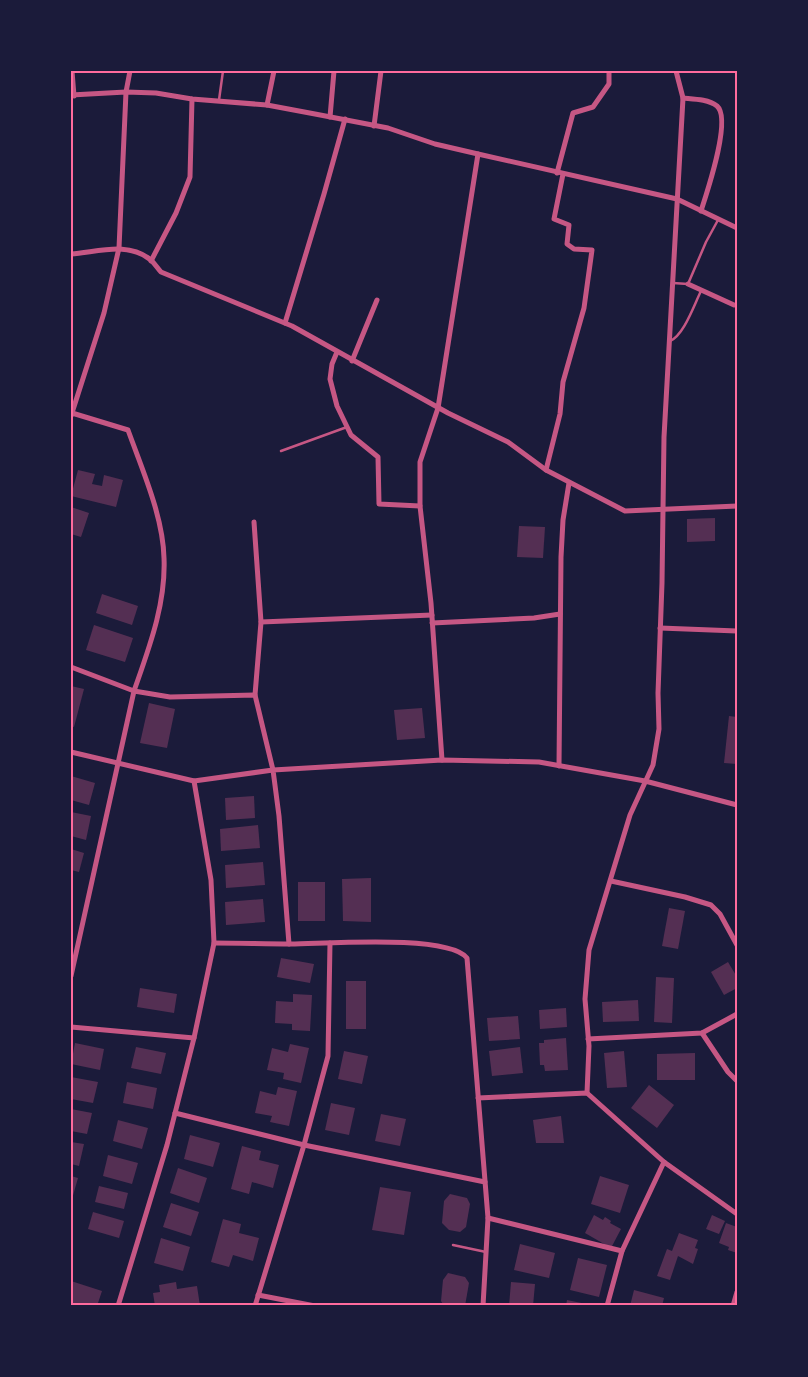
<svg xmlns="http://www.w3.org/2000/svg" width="808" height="1377" font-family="'PT Sans Narrow',sans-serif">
<rect width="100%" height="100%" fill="#1b1b3a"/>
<!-- building -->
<g fill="#542f53">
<polygon points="78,470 95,474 92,484 102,486 104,475 123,480 116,507 71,496"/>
<polygon points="71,507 89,513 81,537 71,534"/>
<polygon points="715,518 715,541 687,542 687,519"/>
<polygon points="519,526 545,527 543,558 517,557"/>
<polygon points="102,594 138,606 132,625 96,613"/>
<polygon points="94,625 133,638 125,662 86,650"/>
<polygon points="71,686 84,689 74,727 71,726"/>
<polygon points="149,703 175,709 167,748 140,743"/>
<polygon points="422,708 425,738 397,740 394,710"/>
<polygon points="729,716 737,717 737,764 724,763"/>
<polygon points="71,776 95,783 89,805 71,800"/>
<polygon points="254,796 255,818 226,820 225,798"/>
<polygon points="71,812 91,816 86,840 71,836"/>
<polygon points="258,825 260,848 221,851 220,829"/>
<polygon points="71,849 84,853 79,872 71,870"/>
<polygon points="263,862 265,885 226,888 225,865"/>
<polygon points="371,878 371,922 343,921 342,879"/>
<rect x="298" y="882" width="27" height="39"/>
<polygon points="263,899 265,922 226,925 225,902"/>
<polygon points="669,908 685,911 678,949 662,946"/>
<polygon points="281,958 314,964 310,983 277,977"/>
<polygon points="728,962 737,977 737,988 724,995 711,972"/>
<polygon points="656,977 674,978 672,1023 654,1022"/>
<rect x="346" y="981" width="20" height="48"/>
<polygon points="140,988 177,994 174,1013 137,1007"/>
<polygon points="293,994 312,995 310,1031 292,1030 292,1024 275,1023 276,1001 293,1002"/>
<polygon points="638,1000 639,1021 603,1022 602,1002"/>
<polygon points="566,1008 567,1027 540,1029 539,1010"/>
<polygon points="518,1016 520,1039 489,1041 487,1018"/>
<polygon points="566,1038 568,1070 545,1071 544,1065 540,1065 539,1043 544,1043 544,1040"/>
<polygon points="75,1043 104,1049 100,1070 71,1064"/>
<polygon points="290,1044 309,1048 301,1083 283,1079 284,1073 267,1070 272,1048 288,1052"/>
<polygon points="136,1047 166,1053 161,1074 131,1068"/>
<polygon points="520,1047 523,1073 492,1076 489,1051"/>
<polygon points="344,1051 368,1056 362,1084 338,1079"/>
<polygon points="624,1051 627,1087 607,1088 604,1053"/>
<polygon points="695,1053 695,1080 657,1080 657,1054"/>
<polygon points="71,1077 98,1082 93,1103 71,1099"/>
<polygon points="127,1082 157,1088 153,1109 123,1103"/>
<polygon points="649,1085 674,1105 657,1128 631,1108"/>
<polygon points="278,1087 297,1091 289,1126 270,1122 272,1116 255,1113 260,1091 276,1095"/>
<polygon points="331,1103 355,1108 349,1135 325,1130"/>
<polygon points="71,1109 92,1113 87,1134 71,1131"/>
<polygon points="381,1114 406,1119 400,1146 375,1141"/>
<polygon points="561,1116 564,1143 536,1143 533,1120"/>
<polygon points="118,1120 148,1128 142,1149 113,1141"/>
<polygon points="190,1135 220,1143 213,1167 184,1159"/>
<polygon points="71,1142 84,1144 79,1166 71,1164"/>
<polygon points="242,1146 261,1151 259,1160 279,1165 273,1188 252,1182 249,1194 231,1189"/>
<polygon points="108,1155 138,1163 132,1184 103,1176"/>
<polygon points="178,1168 207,1178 199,1203 170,1193"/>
<polygon points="71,1176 78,1178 72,1199 71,1199"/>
<polygon points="600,1176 629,1185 620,1213 591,1204"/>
<polygon points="99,1186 128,1193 124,1209 95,1202"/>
<polygon points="380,1187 411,1192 404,1235 372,1230"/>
<polygon points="450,1194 467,1198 470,1204 466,1227 460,1232 449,1230 442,1223 444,1201"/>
<polygon points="171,1203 199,1212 191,1236 163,1227"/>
<polygon points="93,1212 124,1221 119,1238 88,1229"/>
<polygon points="594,1215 603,1220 605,1217 611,1221 610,1223 621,1229 611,1248 585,1233"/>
<polygon points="712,1215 725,1221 719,1234 706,1229"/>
<polygon points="223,1219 241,1224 239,1233 259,1238 253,1261 233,1255 229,1267 211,1262"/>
<polygon points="726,1223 737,1227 737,1253 728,1250 729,1247 719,1243"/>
<polygon points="679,1233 698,1240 695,1248 698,1249 693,1264 678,1256 670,1280 657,1276 667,1249 672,1251"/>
<polygon points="161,1238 190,1247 183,1271 154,1263"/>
<polygon points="520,1244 555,1253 549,1278 514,1270"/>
<polygon points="578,1258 607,1265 599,1297 570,1290"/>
<polygon points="448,1273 465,1277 469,1283 465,1306 444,1306 441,1301 443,1280"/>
<polygon points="71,1281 102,1291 97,1306 79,1306 71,1303"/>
<polygon points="176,1282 177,1289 197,1286 200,1306 155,1306 153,1293 160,1292 159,1285"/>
<polygon points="511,1282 535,1284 533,1306 509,1306"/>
<polygon points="634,1290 664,1298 662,1306 630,1306"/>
<polygon points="567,1300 591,1305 591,1306 566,1306"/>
</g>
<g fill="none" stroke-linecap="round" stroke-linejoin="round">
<!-- service -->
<g stroke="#c65784" stroke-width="2.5">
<polyline points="219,100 223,71"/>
<polyline points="673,283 688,284 706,242 718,220"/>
<path d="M 670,341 C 684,335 694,305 701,291"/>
<polyline points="281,451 347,427"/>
<polyline points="453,1245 486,1252"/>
</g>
<!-- minor -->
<g stroke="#c65784" stroke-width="5">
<polyline points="72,71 74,96"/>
<polyline points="71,95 126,92 156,93 192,99 267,105 315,114 388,128 435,144 478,154 677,199 737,228"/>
<path d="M 683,98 C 693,99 708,99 717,106 C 732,119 707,192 701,211"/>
<polyline points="267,105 274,71"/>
<polyline points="330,117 334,71"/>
<polyline points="374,126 381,71"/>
<polyline points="557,173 573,113 593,107 609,84 609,71"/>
<path d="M 71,254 C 98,252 128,241 151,260 C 155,264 158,269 161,272 L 292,326 L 448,413 L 508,442 L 546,470 L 625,511 L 737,506"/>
<polyline points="151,261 176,213 190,177 192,99"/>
<polyline points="688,284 734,305"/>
<polyline points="285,323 324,194 345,119"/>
<polyline points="337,352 332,364 330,379 337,406 351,435 378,457 379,504 420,506"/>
<polyline points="352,361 377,300"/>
<polyline points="71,416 104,313 119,248 126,92 130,71"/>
<polyline points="546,470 560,414 563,382 584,308 592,250 574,249 567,244 569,225 554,219 563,174"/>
<polyline points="254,522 261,622 255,695"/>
<polyline points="261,622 432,615"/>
<polyline points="432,623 534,618 560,614"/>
<polyline points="660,628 737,631"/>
<path d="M 71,667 L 134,691 C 149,648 166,604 164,558 C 163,516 142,469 128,430 L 72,413"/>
<polyline points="71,752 194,781 273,770 255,695 170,697 134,691 71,976"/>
<polyline points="442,760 431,603 420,506 420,462 438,408 478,154"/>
<polyline points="559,766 561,557 563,520 569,483"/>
<polyline points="611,881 685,897 711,905 720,914 737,945"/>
<path d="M 214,943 C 240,943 265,944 291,944 C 324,944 447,934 467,958 L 488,1218 L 483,1306"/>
<polyline points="289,944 279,816 273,770 442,760 539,762 645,781 737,805"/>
<polyline points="71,1027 194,1038"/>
<polyline points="702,1033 728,1072 737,1081"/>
<polyline points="588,1039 702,1033 737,1014"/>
<polyline points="587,1093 589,1046 585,999 589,950 630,815 653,765 659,729 658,693 662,583 664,437 683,98 676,71"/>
<polyline points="478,1098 587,1093 664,1162 737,1214"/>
<polyline points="175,1113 304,1145 485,1182"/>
<polyline points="488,1218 622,1251"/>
<polyline points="258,1295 315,1306"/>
<polyline points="118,1306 167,1145 194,1038 214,943 211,880 194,781"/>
<polyline points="255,1306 304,1145 328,1056 330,943"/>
<polyline points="607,1306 622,1251 664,1162"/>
<polyline points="733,1306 737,1292"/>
</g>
</g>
<!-- border -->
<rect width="808" height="1377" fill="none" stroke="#1b1b3a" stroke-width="145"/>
<rect x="72" y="72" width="664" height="1232" fill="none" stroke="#ff6b9d" stroke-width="2"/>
</svg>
